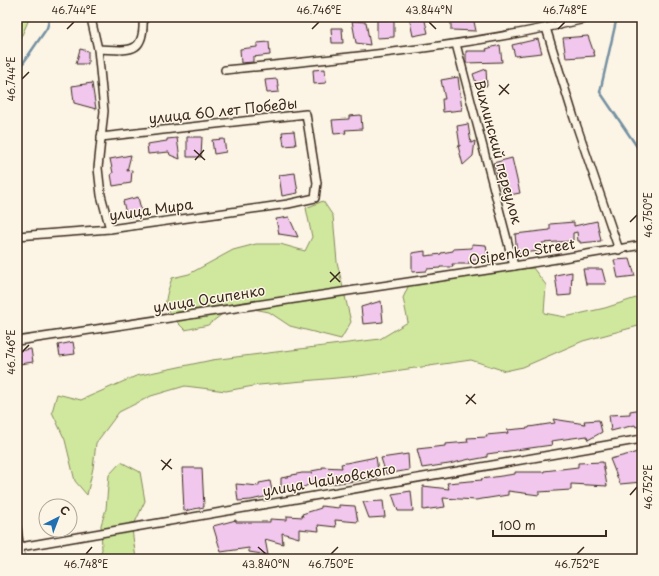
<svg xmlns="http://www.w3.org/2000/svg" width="659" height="576" font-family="'Playpen Sans',sans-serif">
<rect width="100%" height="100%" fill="#fcf5e5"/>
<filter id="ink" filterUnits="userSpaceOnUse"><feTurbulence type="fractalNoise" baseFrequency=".025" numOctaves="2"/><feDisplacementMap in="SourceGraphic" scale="8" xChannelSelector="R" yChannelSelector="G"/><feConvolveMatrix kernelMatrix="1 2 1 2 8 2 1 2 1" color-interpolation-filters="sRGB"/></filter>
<g filter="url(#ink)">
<!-- green -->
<g fill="#d0e89e" stroke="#86895e">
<polygon points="17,17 30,17 22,35 17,40"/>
<path d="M 323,201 L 333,216 L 337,262 L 351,322 L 341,339 L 290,326 L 269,312 L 244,307 L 225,312 L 208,325 L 185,330 C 163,308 162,308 172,278 L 189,274 L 233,250 L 256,244 L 280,244 L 305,251 L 312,237 L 306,208 Z"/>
<polygon points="533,268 546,285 544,313 565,317 605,308 642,296 642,325 583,341 523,367 505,371 471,360 359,376 259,385 226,391 185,386 151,396 119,412 96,443 93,468 87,495 75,481 65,440 52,412 57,394 81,400 136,376 212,360 380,339 408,322 403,298 412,278"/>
<polygon points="121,462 140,472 145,501 132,529 136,559 96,559 102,550 101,525 106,509 109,475"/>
</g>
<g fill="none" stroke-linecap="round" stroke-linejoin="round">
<!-- stream -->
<g stroke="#7490a2" stroke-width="2.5">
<polyline points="617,17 600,92 642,154"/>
<polyline points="17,72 47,28 50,17"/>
</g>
</g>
<!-- building -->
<g fill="#f1c7ee" stroke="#3b2a1e">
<polygon points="409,17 424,17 428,33 413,36"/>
<polygon points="451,17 473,17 476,31 451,30"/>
<polygon points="377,20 394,20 394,37 377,38"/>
<polygon points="352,21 366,22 370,45 356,43"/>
<polygon points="331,28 342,28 343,43 332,43"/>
<polygon points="588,36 595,56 566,58 563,38"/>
<polygon points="538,39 542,53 515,56 512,45"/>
<polygon points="269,42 270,55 253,57 253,62 241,63 240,49 257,47 257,43"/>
<polygon points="500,45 502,62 466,63 466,51 487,51 486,49"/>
<polygon points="80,49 88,51 88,64 76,64"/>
<polygon points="325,69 326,83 314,84 313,70"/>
<polygon points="486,69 487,86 476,83 473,74"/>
<polygon points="458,77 462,110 443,112 442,99 445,99 441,80"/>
<polygon points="277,79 279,92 267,93 265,80"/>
<polygon points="92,83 96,109 74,103 72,86"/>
<polygon points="361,115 362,129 345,130 346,133 334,134 332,120 349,119 349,116"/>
<polygon points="468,124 471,143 475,141 473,156 463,165 458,146 460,146 457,126"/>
<polygon points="294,131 296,145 284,146 282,132"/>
<polygon points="187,137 202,137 201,157 187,157"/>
<polygon points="177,138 180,159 170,155 169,152 148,154 147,144 167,141 167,139"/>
<polygon points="224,139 226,152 214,154 212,140"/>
<polygon points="131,155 127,171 132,170 131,183 113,186 111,174 113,173 110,159"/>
<polygon points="512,158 520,193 504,196 493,163"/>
<polygon points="295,173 298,193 282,196 279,175"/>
<polygon points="138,197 142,214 127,218 123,201"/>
<polygon points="289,217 298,237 279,234 276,219"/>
<polygon points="597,221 601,241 580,243 580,241 578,241 577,232 573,233 573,241 542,243 543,251 517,253 515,234 550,230 550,224 574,222 574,226"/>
<polygon points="472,244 486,245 488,258 469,261 469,264 452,264 453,267 440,267 440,268 427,269 427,271 412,272 412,253 425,251 425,256 441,254 441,253 453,251 453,249 472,248"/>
<polygon points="630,259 635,276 618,278 614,260"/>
<polygon points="583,269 602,269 606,284 586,284"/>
<polygon points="572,272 571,295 558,296 555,275"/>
<polygon points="381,301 383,322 363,324 361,307"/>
<polygon points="73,342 75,354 60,356 58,345"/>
<polygon points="31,349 33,362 20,364 19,351"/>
<polygon points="642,409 642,426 636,427 635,425 611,431 609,415 630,414 630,411"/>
<polygon points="553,419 585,424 584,421 599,420 602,432 588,440 587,436 551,441 552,445 487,454 487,457 471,460 470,459 449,464 422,468 417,449 445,446 445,444 468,442 467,438 487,437 486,435 508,433 507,430 529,428 529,427 555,423"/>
<polygon points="642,451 642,482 620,484 610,459"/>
<polygon points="408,454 409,470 386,474 381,458"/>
<polygon points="376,457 379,478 323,485 323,482 310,484 302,488 281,491 281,478 292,476 292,475 302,473 312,473 311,471 322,469 322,467 342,468 341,464"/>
<polygon points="603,462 607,486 571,484 571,490 539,492 539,495 508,491 508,495 476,500 443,498 445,507 423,510 423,486 449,489 447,483 482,480 481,479 515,474 515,472 544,472 544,471 578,467 578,463"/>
<polygon points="182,468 202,468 204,507 184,511"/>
<polygon points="270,481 273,495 251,500 238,501 236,484 259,486 259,483"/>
<polygon points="411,491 413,511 398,511 392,494"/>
<polygon points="383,501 385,517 369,518 363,502"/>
<polygon points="339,505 355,506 358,522 335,520 336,527 318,525 319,531 299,529 299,538 282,533 283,544 265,539 268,555 249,552 249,548 221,552 213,526 236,520 236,522 270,522 270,519 287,520 287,516 303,517 302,514 321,508 321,506 339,508"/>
</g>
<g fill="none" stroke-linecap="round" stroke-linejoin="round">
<!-- minor casing -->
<g stroke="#3b2a1e" stroke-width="10">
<g id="minor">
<polyline points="92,17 92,23 98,49 104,111 98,168 101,195 110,229"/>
<polyline points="559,17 560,25"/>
<polyline points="546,28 574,118 619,250"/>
<polyline points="456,44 514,266"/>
<path d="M 98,49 C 129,50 145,56 143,17"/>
<path d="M 225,70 C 348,57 472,47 593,17"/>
<polyline points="17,236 110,229 288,204 315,198 317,183 306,114 101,137"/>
<polyline points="17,341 514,266 642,245"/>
<polyline points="17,528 21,559"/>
<polyline points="20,547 642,439"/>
</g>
</g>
<!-- minor -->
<use href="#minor" stroke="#fcf5e5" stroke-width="7"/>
</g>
</g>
<!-- ticks -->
<path fill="none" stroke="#3b2a1e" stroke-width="1.5" d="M 429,22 L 436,29M 67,29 L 74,22M 312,29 L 319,22M 558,29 L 565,22M 22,79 L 29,72M 499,85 L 509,94M 499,95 L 509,84M 194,150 L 205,160M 195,160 L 204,150M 630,222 L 637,215M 330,272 L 340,282M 330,282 L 340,272M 22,352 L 29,345M 466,395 L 476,404M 466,404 L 475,394M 161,460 L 172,469M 162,470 L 171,459M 630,495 L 637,487M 258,547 L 266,554M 86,554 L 92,547M 331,554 L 338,547M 577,554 L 584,547"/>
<g text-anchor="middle" stroke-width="3" stroke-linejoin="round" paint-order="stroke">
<!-- street labels -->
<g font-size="14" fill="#3b2a1e" stroke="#fcf5e5">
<text transform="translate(223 111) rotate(-6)" y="5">улица 60 лет Победы</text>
<text transform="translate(498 152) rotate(75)" y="5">Вихлинский переулок</text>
<text transform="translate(151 210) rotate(-8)" y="5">улица Мира</text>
<text transform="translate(522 252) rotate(-9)" y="5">Osipenko Street</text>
<text transform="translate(209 299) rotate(-9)" y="5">улица Осипенко</text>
<text transform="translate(329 480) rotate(-10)" y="5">улица Чайковского</text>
</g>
</g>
<!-- margin -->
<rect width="659" height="576" fill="none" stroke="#fcf5e5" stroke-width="44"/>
<!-- north arrow -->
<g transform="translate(58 518) rotate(42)"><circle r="19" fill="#fcf5e5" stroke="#afa495"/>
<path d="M0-3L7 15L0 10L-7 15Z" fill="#1f6fb2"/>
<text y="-6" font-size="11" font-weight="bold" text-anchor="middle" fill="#3b2a1e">С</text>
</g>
<!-- scale -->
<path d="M493 530v6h113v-6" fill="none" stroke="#3b2a1e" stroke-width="2"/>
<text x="499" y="530" font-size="12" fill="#3b2a1e" stroke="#fcf5e5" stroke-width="3" paint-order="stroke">100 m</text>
<rect x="22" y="22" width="615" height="532" fill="none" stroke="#3b2a1e" stroke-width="1.5"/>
<g font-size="10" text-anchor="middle" fill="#3b2a1e">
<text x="74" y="14">46.744°E</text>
<text x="319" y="14">46.746°E</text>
<text x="429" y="14">43.844°N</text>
<text x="565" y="14">46.748°E</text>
<text transform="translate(11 79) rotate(-90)" y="4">46.744°E</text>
<text transform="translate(648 215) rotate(-90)" y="4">46.750°E</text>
<text transform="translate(11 352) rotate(-90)" y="4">46.746°E</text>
<text transform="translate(648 487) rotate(-90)" y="4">46.752°E</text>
<text x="86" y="568">46.748°E</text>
<text x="266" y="568">43.840°N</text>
<text x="331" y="568">46.750°E</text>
<text x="577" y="568">46.752°E</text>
</g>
</svg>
